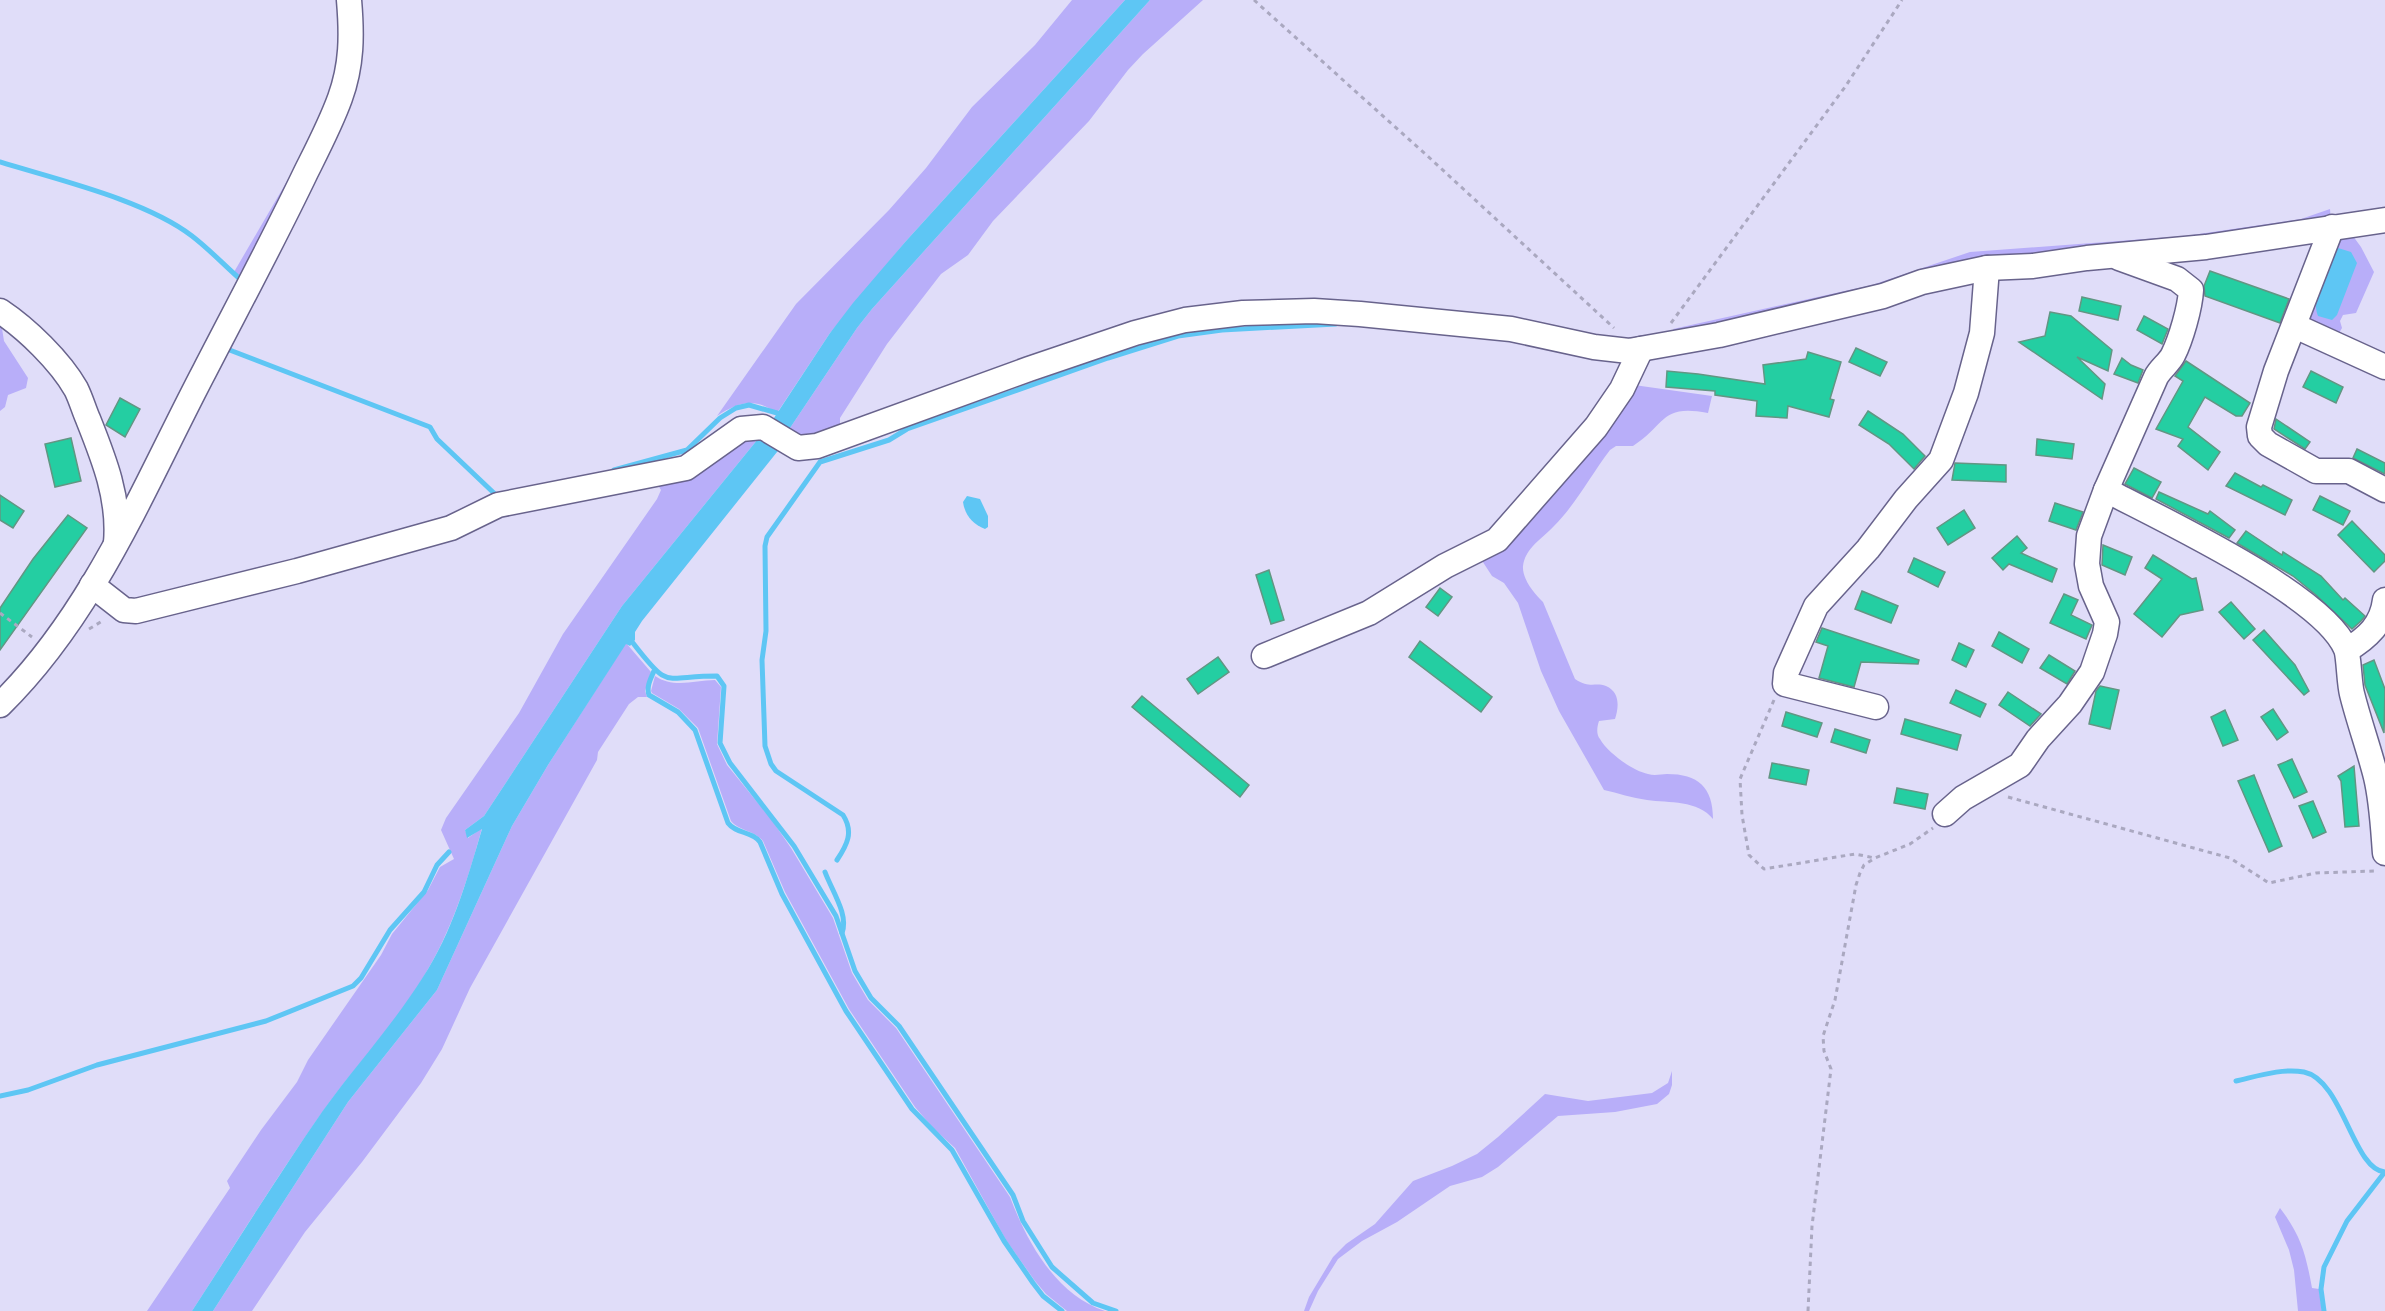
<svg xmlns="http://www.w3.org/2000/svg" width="2385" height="1311" font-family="'DejaVu Sans',sans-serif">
<rect width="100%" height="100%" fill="#e0ddf9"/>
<!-- green -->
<g fill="#b8aef9">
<path d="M 1072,0 L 1125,0 L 906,241 L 830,333 L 777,413 C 754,397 739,402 717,416 L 796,304 L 889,210 L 926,168 L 972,107 L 1035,45 Z"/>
<polygon points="1150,0 1203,0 1143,54 1128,70 1089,121 993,221 968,255 941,274 887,344 840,418 840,431 799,441 788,431 857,328 872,309"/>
<polygon points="341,76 242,279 234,272 290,176"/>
<polygon points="2330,209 2331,222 1871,289 1685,332 1675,332 1673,329 1872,285 1970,252 2185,236 2301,219"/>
<polygon points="2350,232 2361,247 2374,272 2356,313 2343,315 2340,321 2342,328 2336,338 2302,322 2334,234"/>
<polygon points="0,316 4,341 28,378 26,388 8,395 5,407 0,411"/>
<path d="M 1634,385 L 1712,396 L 1708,413 C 1660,404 1667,424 1633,446 L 1616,446 L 1610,450 C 1591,475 1576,504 1554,526 C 1543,538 1525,548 1523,566 C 1522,579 1534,593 1543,602 L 1575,679 C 1590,689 1595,682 1606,686 C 1620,692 1619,707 1615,719 L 1599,721 C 1597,727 1596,734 1600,739 C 1608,753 1633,771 1648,774 C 1655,776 1661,774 1667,774 C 1698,774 1713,787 1713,819 C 1698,800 1669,803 1647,800 C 1632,798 1618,793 1604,790 L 1559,711 L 1541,671 L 1518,603 L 1504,583 L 1492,576 L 1479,556 Z"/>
<path d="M 748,434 L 762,434 L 622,606 L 484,816 L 465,830 L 468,838 L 482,828 C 468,879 452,930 424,976 C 395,1025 354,1067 321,1114 C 276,1178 235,1245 192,1311 L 147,1311 L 230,1188 L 227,1181 L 261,1130 L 297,1082 L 308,1060 L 381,955 L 392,934 L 428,890 L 440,867 L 454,859 L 441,830 L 446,818 L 519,713 L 563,634 L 657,499 L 661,490 L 656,482 Z"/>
<polygon points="626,643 651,672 645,691 647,697 638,697 629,704 598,752 597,760 470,988 442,1049 421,1083 362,1162 305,1232 252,1311 213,1311 348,1102 437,990 512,826 548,765"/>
<path d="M 655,676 C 674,689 695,680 715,680 L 721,687 L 717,744 L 727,765 L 771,819 L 791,848 L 833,918 L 852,973 L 868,1000 L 896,1028 L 1010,1197 C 1027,1242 1056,1295 1105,1311 L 1067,1311 L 1046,1294 L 1035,1281 L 1006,1240 L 955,1148 L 933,1128 L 915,1107 L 849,1009 L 785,892 L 763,841 C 754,830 739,831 731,821 L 698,728 L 679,709 L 652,693 L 651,691 Z"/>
<polygon points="1672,1071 1672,1085 1669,1094 1657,1104 1615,1112 1558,1116 1498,1167 1482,1177 1450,1186 1397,1222 1362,1241 1338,1259 1318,1291 1309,1311 1304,1311 1309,1297 1333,1257 1346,1244 1375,1224 1413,1181 1452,1166 1477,1154 1498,1137 1545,1094 1588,1101 1652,1093 1668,1083"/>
<path d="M 2280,1208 C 2301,1235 2306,1255 2312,1288 L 2319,1289 L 2322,1311 L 2298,1311 L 2294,1270 L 2289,1250 L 2275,1217 Z"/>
</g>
<!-- water -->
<g fill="#5ec6f4">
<polygon points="1125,0 1150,0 872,309 857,328 788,431 772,421 830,333 853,303 906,241"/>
<path d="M 2338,248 L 2351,252 L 2357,263 L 2337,315 L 2332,320 L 2318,316 C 2310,297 2327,269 2334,250 Z"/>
<path d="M 762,434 L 781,447 L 642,621 L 635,632 L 635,640 L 630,646 L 626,644 L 548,765 L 512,826 L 437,990 L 348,1102 L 213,1311 L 192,1311 C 235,1245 277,1177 322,1112 C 355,1066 393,1025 423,977 C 452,933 467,880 482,829 L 467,838 L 465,830 L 484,816 L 622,606 Z"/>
<path d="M 967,496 L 980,499 L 988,516 L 988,527 L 985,529 C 972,524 965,515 963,502 Z"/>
</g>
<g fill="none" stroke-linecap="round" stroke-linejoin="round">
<!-- stream -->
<g stroke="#5ec6f4" stroke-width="5">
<path d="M 0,162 C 58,180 145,200 192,236 C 209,249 224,265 240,279 L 238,285"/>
<polyline points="227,349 430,427 437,439 497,496 500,495"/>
<polyline points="614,470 687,450 720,418 736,408 749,405 777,413"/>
<path d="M 633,643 C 670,691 662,676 717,676 L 724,686 L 720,743 L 730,763 L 794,846 L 836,916 L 855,971 L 871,998 L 899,1026 L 1013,1195 L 1023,1221 L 1052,1267 L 1093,1303 L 1116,1311"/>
<path d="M 654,671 C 651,678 646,687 649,695 L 678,712 L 695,730 L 728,823 C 736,834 752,831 760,842 L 782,894 L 846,1011 L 912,1109 L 952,1150 L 1004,1241 L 1033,1283 L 1043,1296 L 1062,1311"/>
<path d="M 837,860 C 847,845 854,832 843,815 L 776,771 L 771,764 L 765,746 L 762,660 L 766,631 L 765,546 L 767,537 L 820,462 L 889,440 L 907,429 L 1108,358 L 1178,336 L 1222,330 L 1336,324"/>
<path d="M 825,872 C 832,891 849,915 842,933"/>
<path d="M 2236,1081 C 2258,1076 2282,1068 2304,1072 C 2343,1080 2353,1170 2385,1172"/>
<polyline points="0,1096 28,1090 97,1065 266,1021 353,986 361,978 390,930 424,892 437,865 449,852"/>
<polyline points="2324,1311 2321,1289 2324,1267 2347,1221 2384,1173"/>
</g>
</g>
<!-- building -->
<g fill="#24cea2" stroke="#629683" stroke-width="1.5">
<polygon points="2210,271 2289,299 2280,323 2205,296 2204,286"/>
<polygon points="2082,297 2121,306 2118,320 2079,311"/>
<polygon points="2050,312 2071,316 2112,350 2108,371 2077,357 2105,384 2102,399 2019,342 2045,336"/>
<polygon points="2144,316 2168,329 2162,344 2137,330"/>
<polygon points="1856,348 1887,362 1880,376 1849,362"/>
<polygon points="1808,352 1841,362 1830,399 1834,400 1829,417 1788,406 1787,418 1756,416 1757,401 1715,395 1715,391 1666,387 1667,371 1698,374 1765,384 1763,365 1806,359"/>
<polygon points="2122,358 2131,365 2143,370 2138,383 2114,374"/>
<polygon points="2186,361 2250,403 2242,416 2236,416 2205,397 2188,427 2220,452 2208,470 2178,446 2183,439 2156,429 2183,381 2175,376"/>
<polygon points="2311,371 2343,387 2336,403 2303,387"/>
<polygon points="120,398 140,409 125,437 106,425"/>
<polygon points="1868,411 1903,434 1925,456 1914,469 1889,444 1859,425"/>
<polygon points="2276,419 2310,442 2305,449 2274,429"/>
<polygon points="71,438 81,481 55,487 45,444"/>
<polygon points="2037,439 2074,444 2072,459 2036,455"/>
<polygon points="2357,449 2385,463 2385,474 2353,458"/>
<polygon points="1955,463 2006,465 2006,482 1952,480"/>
<polygon points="2134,468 2161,482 2152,498 2125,484"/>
<polygon points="2235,473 2261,487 2263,485 2292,500 2285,515 2226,486"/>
<polygon points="2159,492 2208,514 2210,511 2235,530 2229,538 2156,499"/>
<polygon points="0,495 24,511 13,528 0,520"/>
<polygon points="2320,496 2350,511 2343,525 2313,510"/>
<polygon points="2055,503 2083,512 2076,530 2049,521"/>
<polygon points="1964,510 1975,528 1948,545 1937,528"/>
<polygon points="68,515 87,528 0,650 0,608 33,559"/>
<polygon points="2352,521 2385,555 2385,561 2374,572 2338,535"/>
<polygon points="2246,531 2282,555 2283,552 2321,576 2343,600 2345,598 2365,616 2361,621 2352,629 2316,595 2293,576 2237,543"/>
<polygon points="2017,536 2027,548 2021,553 2057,569 2052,582 2009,564 2003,570 1992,558"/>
<polygon points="2103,545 2132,557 2125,575 2102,565"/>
<polygon points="2153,555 2192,579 2196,578 2203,610 2180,615 2162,637 2134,614 2162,579 2145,568"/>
<polygon points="1914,558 1945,572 1938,587 1908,572"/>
<polygon points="1269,570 1284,620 1271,624 1256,575"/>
<polygon points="1440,588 1452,597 1438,616 1426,607"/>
<polygon points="1862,591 1898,606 1891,623 1855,609"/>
<polygon points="2064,594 2078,600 2071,615 2092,625 2086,639 2050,623"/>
<polygon points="2231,602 2255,629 2244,639 2219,612"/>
<polygon points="1822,628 1919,660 1918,664 1861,662 1854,687 1819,678 1828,646 1816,642"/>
<polygon points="2264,630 2295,665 2309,691 2304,695 2253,640"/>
<polygon points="1999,632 2029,649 2022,663 1992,646"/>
<polygon points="1420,641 1492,697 1481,712 1409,657"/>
<polygon points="1959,643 1974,650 1966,667 1952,660"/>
<polygon points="2049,655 2075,671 2067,684 2040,668"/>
<polygon points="1218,657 1229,672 1198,694 1187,679"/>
<polygon points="2374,660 2385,689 2384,733 2365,685 2363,665"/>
<polygon points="2100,686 2119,690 2110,729 2089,724 2096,691"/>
<polygon points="1956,690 1986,704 1980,717 1950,703"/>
<polygon points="2008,692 2041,714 2030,726 1999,705"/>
<polygon points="1142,696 1249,785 1240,797 1132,707"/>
<polygon points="2273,709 2288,732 2277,740 2261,717"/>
<polygon points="2225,710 2238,740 2223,746 2211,717"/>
<polygon points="1786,712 1822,723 1817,737 1782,726"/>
<polygon points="1905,719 1961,735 1957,750 1901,734"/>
<polygon points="1835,729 1870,740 1866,753 1831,742"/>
<polygon points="2292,759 2307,792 2294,798 2278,765"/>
<polygon points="1772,763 1809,770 1806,785 1769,778"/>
<polygon points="2354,766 2359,826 2345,827 2341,781 2338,776"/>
<polygon points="2254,775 2282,846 2269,852 2238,781"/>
<polygon points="1897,788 1928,794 1925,809 1894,803"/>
<polygon points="2313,801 2326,832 2313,838 2299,806"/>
</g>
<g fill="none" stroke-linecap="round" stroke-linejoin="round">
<!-- minor casing -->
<g stroke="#68638c" stroke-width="27">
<g id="minor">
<polyline points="2332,227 2276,371 2259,427 2260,436 2268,444 2316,471 2349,471 2385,490"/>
<path d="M 0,311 C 27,329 60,361 76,389 C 81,399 84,410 88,419 C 104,459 120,499 116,543"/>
<polyline points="2295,326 2385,367"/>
<path d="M 2106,490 C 2161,519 2324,595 2346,649 C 2349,656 2349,683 2352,694 C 2359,722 2369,749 2376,777 C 2382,802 2383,828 2385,853"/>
<polyline points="92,585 124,610 136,611 297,571 451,528 498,505 686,468 741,429 763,427 798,448 817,446 1029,369 1135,333 1185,320 1243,313 1314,311 1360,314 1511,329 1594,347 1629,351 1719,335 1883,296 1922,282 1987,268 2033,266 2087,258 2206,247 2385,220"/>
<path d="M 2347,650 C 2367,638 2382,625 2385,600"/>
<polyline points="1264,656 1369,613 1445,566 1497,540 1596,427 1622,389 1641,349"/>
<path d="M 0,705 C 94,613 145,484 205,370 C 239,304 274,239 306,172 C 318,148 331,123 340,98 C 352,65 352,35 349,0"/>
<polyline points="1876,707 1785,684 1786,673 1816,606 1868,549 1906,499 1941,460 1966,393 1982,333 1987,268"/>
<path d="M 1945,814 L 1963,798 L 2020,765 L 2038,739 L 2070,704 L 2092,672 L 2105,634 L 2107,622 L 2091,586 L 2087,564 L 2089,536 L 2106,490 L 2156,377 C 2160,369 2169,363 2173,355 C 2181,339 2190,308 2191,290 L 2177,279 L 2119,258"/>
</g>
</g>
<!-- path -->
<g stroke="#aaa8c0" stroke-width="3" stroke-dasharray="4.5 4.5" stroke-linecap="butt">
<polyline points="1254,0 1433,161 1614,328"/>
<polyline points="1671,323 1845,87 1902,0"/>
<polyline points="0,613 32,637"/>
<polyline points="89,629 104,620"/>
<polyline points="1774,700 1740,779 1742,815 1749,855 1764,869 1855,854 1875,858"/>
<polyline points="2008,797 2230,858 2269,883 2316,873 2374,871"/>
<polyline points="1808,1311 1812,1226 1831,1069 1824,1051 1823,1036 1835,1000 1856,885 1860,873 1864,865 1875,858 1910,844 1933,828"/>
</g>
<!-- minor -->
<use href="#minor" stroke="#fff" stroke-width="24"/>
</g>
</svg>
